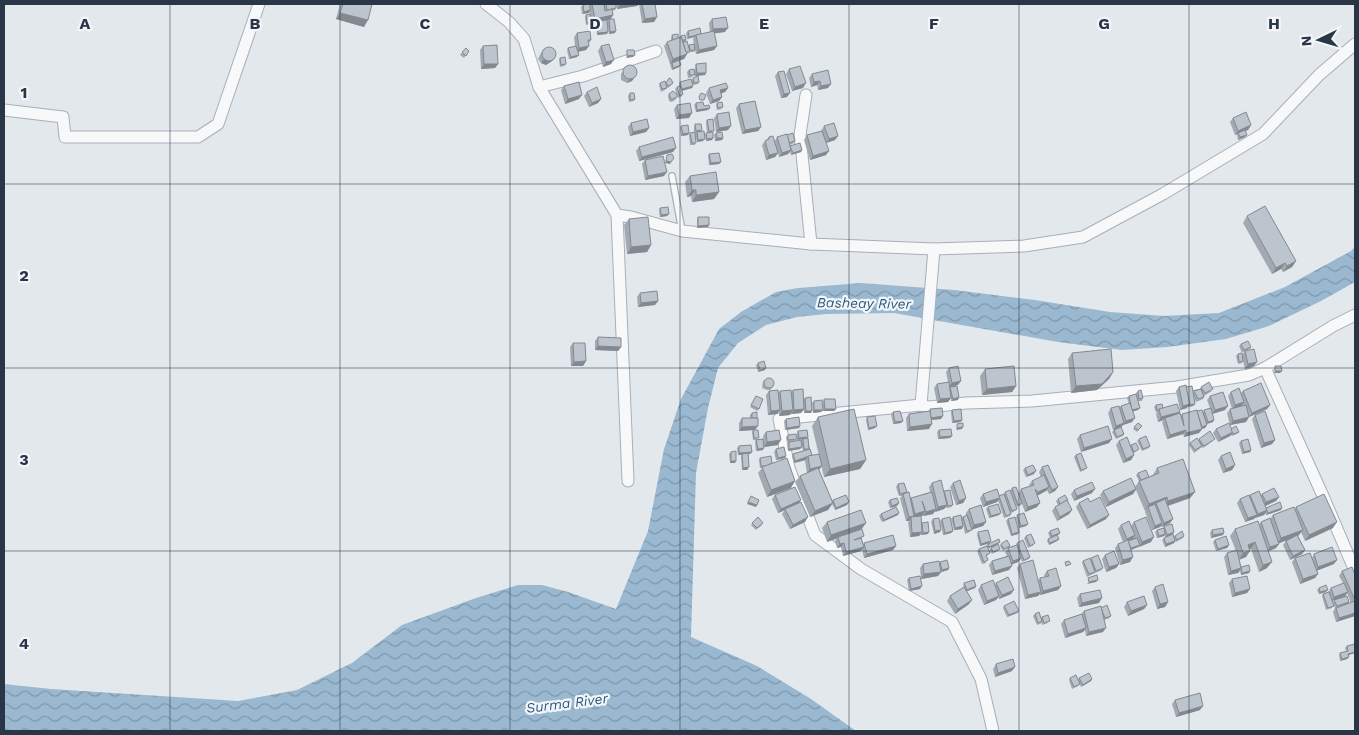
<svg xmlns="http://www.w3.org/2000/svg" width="1359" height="735" font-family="'Work Sans',sans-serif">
<defs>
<pattern id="water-waves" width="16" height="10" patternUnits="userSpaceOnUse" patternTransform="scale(1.25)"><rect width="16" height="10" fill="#9ab9d0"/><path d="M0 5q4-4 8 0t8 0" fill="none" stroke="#7e97ab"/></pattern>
</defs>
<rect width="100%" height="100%" fill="#e3e8ed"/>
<!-- water -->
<polygon fill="url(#water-waves)" points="1355,247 1355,282 1321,301 1269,326 1226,339 1167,347 1122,350 1058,342 894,313 826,314 797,317 766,325 738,343 718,368 708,408 696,473 691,637 757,666 811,699 856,731 4,731 4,684 51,689 238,701 297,690 352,663 402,625 476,598 518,585 542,585 568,592 616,609 648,531 664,449 681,399 719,329 741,312 776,292 798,288 861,283 954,290 1035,300 1110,312 1164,316 1219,313 1285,287 1351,251"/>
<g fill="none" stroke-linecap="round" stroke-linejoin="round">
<!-- service casing -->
<g stroke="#a7afb8" stroke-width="8">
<polyline id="service" points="672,176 682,231"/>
</g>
<!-- minor casing -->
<g stroke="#a7afb8" stroke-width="13">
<g id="minor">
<polyline points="486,4 509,22 524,39 539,87 617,215 631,217 682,231 811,244 934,249 1024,246 1083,237 1163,194 1263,134 1319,75 1355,44"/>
<polyline points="539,87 583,76 656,51"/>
<polyline points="806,95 800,135 811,244"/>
<polyline points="4,110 63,117 65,137 198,137 218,124 259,4"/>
<polyline points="617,215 628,481"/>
<polyline points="934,249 921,405 929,407 966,403 1032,401 1177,387 1249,375 1265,368 1333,326 1355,315"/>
<polyline points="1265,368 1323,496 1355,571"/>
<polyline points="921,405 779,419 789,468 815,535 861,569 952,622 981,679 993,731"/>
</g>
</g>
<!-- service -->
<use href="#service" stroke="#f7f8fa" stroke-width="5.5"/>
<!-- minor -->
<use href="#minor" stroke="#f7f8fa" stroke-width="11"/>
</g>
<!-- wall -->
<g fill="#a2a9b0" fill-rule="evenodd">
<polygon points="340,4 372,4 364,27 336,19"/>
<polygon points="588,4 616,4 616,8 615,10 612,11 613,15 610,19 615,33 609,34 607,22 609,20 607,20 607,34 597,35 596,23 596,22 591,23 590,24 586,25 585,17 586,15 590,14 590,12 589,13 582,14 581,7 583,5"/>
<polygon points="616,4 655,4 657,17 654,22 642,23 639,4 637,6 617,9"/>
<polygon points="712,19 725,32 714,33 717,46 714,50 696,54 695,50 694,52 689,52 687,54 684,59 679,60 679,67 672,70 670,65 671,63 670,64 664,46 667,42 671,40 671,38 672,35 678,38 681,36 686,40 684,42 688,47 689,45 694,44 693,39 694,37 687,39 686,33 688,31 701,34 710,32 709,23"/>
<polygon points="577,33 591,40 589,43 586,50 578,52 577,57 569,59 567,50 568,48 575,46 574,37"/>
<polygon points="483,46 498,64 495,68 481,69 480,50"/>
<polygon points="601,46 611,64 603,67 598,51"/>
<polygon points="466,48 469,51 464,58 460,55"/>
<polygon points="544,49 555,57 552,61 546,65 541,63 538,59 541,53"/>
<polygon points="560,58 566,64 564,66 560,67 559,60"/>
<polygon points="696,64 706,73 705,75 695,76 695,66"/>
<polygon points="789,69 803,88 792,91 786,74"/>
<polygon points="624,70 632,81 627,83 621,80 621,74"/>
<polygon points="689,70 693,77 688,78 687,72"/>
<polygon points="778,72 787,97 781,98 775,76"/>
<polygon points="812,74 828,88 818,90 817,85 811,87 809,78"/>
<polygon points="693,78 699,82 698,84 693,85 692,88 682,91 683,94 682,96 678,98 677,94 676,99 672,102 669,101 668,96 669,94 677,94 675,89 677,87 679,86 679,84 680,82 692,84 692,80"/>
<polygon points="660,83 673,83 668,88 667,87 665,90 661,92 659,85"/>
<polygon points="564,86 579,99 565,104 561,90"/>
<polygon points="709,88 728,88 725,92 721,93 722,97 719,101 710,104 706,93"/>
<polygon points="587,92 601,99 598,103 589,107 584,96"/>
<polygon points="630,93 635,99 634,101 629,102 628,96"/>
<polygon points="696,103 704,106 708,110 696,112 694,105"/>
<polygon points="717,103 722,109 717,110 716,105"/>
<polygon points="739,104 761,127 758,131 742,134 736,108"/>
<polygon points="677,105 689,118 676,119 674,109"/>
<polygon points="717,114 728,130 716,132 714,118"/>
<polygon points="1233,118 1251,125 1248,130 1245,131 1245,137 1238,140 1237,135 1238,134 1235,135 1230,122"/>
<polygon points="707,120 713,133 713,138 712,140 706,141 705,135 707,133 706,122"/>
<polygon points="631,123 649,128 646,132 630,136 628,127"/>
<polygon points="695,124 702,130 701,131 703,141 697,142 695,134 696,133 695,133 695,145 690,145 689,135 690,133 694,132 694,127"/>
<polygon points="681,126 689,133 688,135 681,136 680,128"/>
<polygon points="824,126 835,140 826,143 826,155 810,160 804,140 807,135 821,131"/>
<polygon points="716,133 723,138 722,140 715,141 714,135"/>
<polygon points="787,135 795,141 794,143 790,145 790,146 802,150 801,152 791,155 790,152 788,154 779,157 778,153 775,157 766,160 762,145 765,141 769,137 775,141 777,137"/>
<polygon points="639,147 673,152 639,161 636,151"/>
<polygon points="709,154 721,162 719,164 709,165 708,156"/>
<polygon points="645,160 664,176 645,180 642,164"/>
<polygon points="690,176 719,192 714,199 692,202 691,196 687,197 685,182"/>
<polygon points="660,208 669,214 667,216 660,217 659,210"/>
<polygon points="1247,216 1296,261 1292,267 1283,272 1281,269 1272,274 1243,223"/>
<polygon points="698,217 709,225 708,227 697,228 697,219"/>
<polygon points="629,219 651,245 647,252 627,254 624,225"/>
<polygon points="640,293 658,301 655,305 638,307 637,297"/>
<polygon points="598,337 621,347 618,351 595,350 595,341"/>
<polygon points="573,343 586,361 583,366 571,366 570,347"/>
<polygon points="1241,344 1251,347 1250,349 1245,351 1254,366 1245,369 1243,361 1242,363 1238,364 1236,356 1238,354 1242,355 1245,351 1242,353 1239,346"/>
<polygon points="1072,353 1113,372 1109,379 1097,390 1071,393 1068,359"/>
<polygon points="758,363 765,370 758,372 756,365"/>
<polygon points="949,368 958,385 950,387 950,388 950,387 958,400 951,401 951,398 948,402 937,403 934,388 937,384 948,382 946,372"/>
<polygon points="985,369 1016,386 1012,392 982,395 980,376"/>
<polygon points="764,380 774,386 770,390 767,390 762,388 763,382"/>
<polygon points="1179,387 1186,387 1193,393 1194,391 1200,389 1201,387 1212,391 1204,396 1204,397 1203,399 1196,402 1193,395 1195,404 1193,406 1187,407 1187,408 1180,410 1176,391"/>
<polygon points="793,390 803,400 805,398 811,413 804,413 804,409 801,413 791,414 791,413 790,415 779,416 779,412 777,414 768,415 766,395 769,391 779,393 780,391 791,393"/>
<polygon points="1138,391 1143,398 1142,401 1138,401 1138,410 1133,411 1132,422 1123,425 1121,428 1124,434 1123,436 1116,439 1112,432 1114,430 1117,429 1113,430 1108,413 1111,408 1120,407 1121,406 1129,404 1127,398 1129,396 1136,394 1136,393"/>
<polygon points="1243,391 1270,405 1267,409 1249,417 1246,422 1230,425 1227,413 1230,409 1232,409 1228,396 1231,392 1241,393"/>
<polygon points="756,396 759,409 757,411 750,407"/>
<polygon points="1210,396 1225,410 1212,414 1213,422 1207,424 1205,428 1202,429 1199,433 1184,437 1183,434 1167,439 1162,422 1163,420 1158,422 1156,414 1157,412 1156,412 1154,407 1156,405 1163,408 1180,412 1178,414 1181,416 1182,414 1197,411 1203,412 1204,410 1210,408 1207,400"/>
<polygon points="824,399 836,409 834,411 823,411 823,402"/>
<polygon points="814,401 823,410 821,412 813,413 812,403"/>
<polygon points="930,409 941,419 931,420 929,429 907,431 906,418 909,414 929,411"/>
<polygon points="952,410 961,422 952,423 951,412"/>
<polygon points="893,412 903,421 901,423 893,424 891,414"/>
<polygon points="752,413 757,440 763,450 756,451 755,442 756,440 753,440 752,432 753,430 739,431 739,423 742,418 750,418 750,415"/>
<polygon points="1255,415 1275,440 1272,444 1261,448 1252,419"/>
<polygon points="818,417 866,460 860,469 824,477 812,426"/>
<polygon points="867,417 875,428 868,430 866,420"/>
<polygon points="786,419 800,426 799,428 785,430 784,421"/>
<polygon points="1138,423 1142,426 1137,432 1133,429"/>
<polygon points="1216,429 1231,429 1239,432 1237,434 1232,436 1231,435 1230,436 1218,442 1213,433"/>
<polygon points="939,430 952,436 950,438 938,439 937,432"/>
<polygon points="798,431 808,437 807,438 812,455 832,501 833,500 847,505 835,510 832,504 828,510 810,517 795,482 800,476 807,473 805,461 806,460 794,463 792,456 793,454 803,451 801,441 802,439 797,440 797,433"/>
<polygon points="766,432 778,445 764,447 763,436"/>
<polygon points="788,435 796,441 802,447 800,449 788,451 787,444 788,442 787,443 786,437"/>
<polygon points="1080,435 1109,443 1081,452 1077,439"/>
<polygon points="1139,439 1150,446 1149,448 1142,451 1137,441"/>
<polygon points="1199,439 1213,441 1203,448 1202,447 1194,453 1189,445 1190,443 1199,440"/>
<polygon points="1119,441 1130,445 1137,451 1133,453 1134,455 1131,460 1123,463 1116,445"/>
<polygon points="1241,441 1251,450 1250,452 1242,454 1239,443"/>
<polygon points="739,446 752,452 750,454 748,454 749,467 747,470 742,470 741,456 742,455 738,455 737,448"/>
<polygon points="776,449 786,456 785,458 776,460 774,452"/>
<polygon points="731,452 735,463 730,463 729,454"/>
<polygon points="1076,455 1085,470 1080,472 1074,457"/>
<polygon points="1221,456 1235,465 1232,470 1223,473 1218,460"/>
<polygon points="760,458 772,463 791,488 767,497 758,473 762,468 760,468 759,460"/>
<polygon points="1042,467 1058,487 1055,491 1049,494 1047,490 1038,495 1037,507 1025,512 1022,504 1021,505 1017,507 1010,491 1012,488 1019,493 1021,489 1030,486 1029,485 1032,481 1041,477 1039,472"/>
<polygon points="1025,468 1034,474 1026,477 1023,470"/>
<polygon points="1157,468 1195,492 1190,498 1168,506 1173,519 1170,523 1161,527 1161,526 1160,527 1152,530 1145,512 1146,510 1145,511 1136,490 1133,494 1106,507 1100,495 1103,491 1135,487 1139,481 1136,475 1138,473 1149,477 1153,475"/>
<polygon points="932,483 944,492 952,507 946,508 946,507 944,509 935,512 935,511 933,514 923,516 922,515 922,516 918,517 928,534 921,535 921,534 919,536 910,537 908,522 909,521 906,521 900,498 902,496 899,496 896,487 898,484 907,493 910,499 911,498 930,492 929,487"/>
<polygon points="953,483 966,498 963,503 956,505 950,487"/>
<polygon points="1074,490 1092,493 1074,501 1071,494"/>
<polygon points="1005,492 1017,509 1015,511 1011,513 1010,516 1004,518 998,500 997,502 983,507 980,498 983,494 999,496 1004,494"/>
<polygon points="1262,494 1279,497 1276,501 1265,506 1266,508 1281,510 1266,515 1265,513 1264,515 1255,518 1255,517 1254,519 1245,522 1237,503 1240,499 1249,497 1250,495 1261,495"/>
<polygon points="775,495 801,500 799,503 805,522 790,529 782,514 785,510 778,513 772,499"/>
<polygon points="1058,499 1067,501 1072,510 1069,514 1057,521 1052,511 1055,507 1058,505 1056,501"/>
<polygon points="890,500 897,506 890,508 888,502"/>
<polygon points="1090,502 1106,519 1087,529 1076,507 1079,503"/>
<polygon points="988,507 999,515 989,518 986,509"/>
<polygon points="1296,507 1333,528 1305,541 1301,532 1298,536 1305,550 1302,554 1290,560 1283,545 1286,541 1290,539 1279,543 1276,548 1268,551 1267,568 1259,572 1251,549 1249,549 1246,557 1239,559 1241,567 1250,571 1249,573 1241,575 1240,571 1238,573 1228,575 1224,557 1227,553 1236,551 1230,536 1235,529 1259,525 1261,522 1270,519 1273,515 1295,509"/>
<polygon points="969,509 986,522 983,526 971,529 970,532 965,534 963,524 963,526 962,529 954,530 951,519 953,517 961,518 963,517 966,515 966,513"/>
<polygon points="881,514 898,515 882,522 879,516"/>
<polygon points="1017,515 1026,526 1019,528 1016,518"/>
<polygon points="933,519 940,532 934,534 931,522"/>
<polygon points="942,519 953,531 951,533 943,535 940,521"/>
<polygon points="1008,519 1019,532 1018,534 1011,536 1006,521"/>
<polygon points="827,522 861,529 862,540 863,545 864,543 896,546 893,550 864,558 862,549 861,551 843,556 841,547 837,548 835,541 837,538 827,542 822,528"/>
<polygon points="1134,522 1151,542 1131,550 1130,562 1120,565 1115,548 1118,544 1123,542 1118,529 1121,525 1131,526"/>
<polygon points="752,523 762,525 756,530 751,525"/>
<polygon points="1164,526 1174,532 1173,534 1165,537 1165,535 1164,536 1157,538 1155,532 1157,530 1163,528"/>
<polygon points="1212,530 1223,535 1211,538 1210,533"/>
<polygon points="1050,531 1060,533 1057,535 1059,539 1057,541 1049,545 1047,541 1048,539 1056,536 1050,538 1048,533"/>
<polygon points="978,532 991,541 989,543 998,545 1000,549 998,551 992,554 989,550 991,548 995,546 988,548 990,553 988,555 986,556 986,563 982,564 977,551 979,549 986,546 988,544 980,546 977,535"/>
<polygon points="1026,536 1034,545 1028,548 1024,538"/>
<polygon points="1175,536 1184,536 1183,538 1176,542 1175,541 1174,543 1165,547 1162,540 1164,538 1174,537"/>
<polygon points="1215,540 1229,545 1227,548 1216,551 1213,542"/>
<polygon points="1017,543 1030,557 1029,559 1022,562 1021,559 1018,562 1011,565 1009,570 992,575 989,565 992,561 1007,556 1005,552 1008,548 1003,551 1000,546 1001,544 1010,546 1009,548 1016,545"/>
<polygon points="1314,554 1334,564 1316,571 1318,574 1315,578 1300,584 1292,562 1295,558 1312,558"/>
<polygon points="1105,555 1119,564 1116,568 1106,572 1102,559"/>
<polygon points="1091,558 1102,570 1095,573 1087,577 1082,563 1083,561 1090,560"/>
<polygon points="940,562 949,568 948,570 941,572 938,576 921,579 920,568 923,564 939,563"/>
<polygon points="1020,564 1038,580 1040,578 1045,577 1044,575 1047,571 1061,586 1058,590 1040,595 1040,594 1038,596 1025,599 1017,568"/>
<path d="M 1342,571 L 1355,575 L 1355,616 L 1336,622 L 1333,612 L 1335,608 L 1333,602 L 1334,600 L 1332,601 L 1332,608 L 1326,610 L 1322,596 L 1323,594 L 1328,592 L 1331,588 L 1343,583 L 1339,576 ZM 1347,593 L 1351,603 L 1348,604 L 1349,602 L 1345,596 Z"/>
<polygon points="909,578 920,589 909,591 907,580"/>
<polygon points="1232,579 1250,589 1247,593 1232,597 1229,583"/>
<polygon points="964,583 976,586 975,588 967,591 969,604 955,614 947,601 950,596 964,587 963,585"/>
<polygon points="996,583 1011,594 999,599 998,597 996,600 984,605 978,590 981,585 995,585"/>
<polygon points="1155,587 1168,602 1165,607 1157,609 1152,591"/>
<polygon points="1319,588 1326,592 1319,594 1317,590"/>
<polygon points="1080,594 1099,603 1079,607 1077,598"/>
<polygon points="1127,602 1147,605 1144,609 1128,616 1124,607"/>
<polygon points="1004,606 1019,611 1017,613 1007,617 1003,608"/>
<polygon points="1101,608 1110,618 1104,620 1103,632 1086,636 1085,630 1083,632 1065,638 1061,624 1064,620 1081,614 1084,611"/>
<polygon points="1035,614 1041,618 1042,617 1048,623 1042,625 1042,623 1037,625 1033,616"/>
<polygon points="1355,644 1355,653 1348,655 1347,659 1340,661 1339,655 1340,653 1346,651 1345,648 1347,646"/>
<polygon points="996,664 1012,671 995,677 993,669"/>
<polygon points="1070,678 1078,680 1079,678 1092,679 1091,681 1081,687 1080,684 1078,686 1072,689 1069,680"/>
<polygon points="1175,700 1200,710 1176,717 1172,704"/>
</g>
<!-- shaded-wall -->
<g fill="#848990">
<polygon points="629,4 639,4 637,6 617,9 620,5"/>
<polygon points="590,10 589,13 582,14 584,12"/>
<polygon points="340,13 368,20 364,27 336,19"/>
<polygon points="613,15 610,20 597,22 597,21 596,22 592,23 595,19"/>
<polygon points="657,17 654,22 642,23 645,19"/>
<polygon points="728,28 725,32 710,34 713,29"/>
<polygon points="616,31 615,33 609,34 610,32"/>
<polygon points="608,32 607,34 597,35 598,33"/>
<polygon points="696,35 694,37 687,39 689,37"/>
<polygon points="589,46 586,50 576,52 579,48"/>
<polygon points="717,46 714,50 696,54 699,50"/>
<polygon points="687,54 684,59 670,64 673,59"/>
<polygon points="579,55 577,57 569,59 571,57"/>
<polygon points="635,55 633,57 626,58 627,56"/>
<polygon points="555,57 552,61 546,65 541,63 544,59"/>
<polygon points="614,60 611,64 603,67 606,62"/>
<polygon points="484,64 498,64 495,68 481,69"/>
<polygon points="681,65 679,67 672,70 673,68"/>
<polygon points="697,73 706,73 705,75 695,76"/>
<polygon points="635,77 632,81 627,83 630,79"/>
<polygon points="820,81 817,85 811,87 814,82"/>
<polygon points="806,83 803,88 792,91 795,87"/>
<polygon points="831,84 828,88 818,90 821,86"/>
<polygon points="693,86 692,88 681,91 682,89"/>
<polygon points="728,88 725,92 717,95 720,90"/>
<polygon points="790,93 787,97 781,98 784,94"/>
<polygon points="582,95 579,99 565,104 568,99"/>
<polygon points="722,97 719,101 710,104 713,100"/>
<polygon points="601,99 598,103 589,107 592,103"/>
<polygon points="710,108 708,110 696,112 697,110"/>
<polygon points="692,113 689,118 676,119 679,115"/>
<polygon points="1251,125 1248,130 1235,135 1238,131"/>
<polygon points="731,126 728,130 716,132 719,128"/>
<polygon points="761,127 758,131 742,134 745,130"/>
<polygon points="649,128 646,132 630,136 633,132"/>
<polygon points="689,133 688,135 681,136 683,134"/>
<polygon points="1247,135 1245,137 1238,140 1240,137"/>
<polygon points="838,136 835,140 826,143 829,139"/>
<polygon points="713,138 712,140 706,141 707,139"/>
<polygon points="717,138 723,138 722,140 715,141"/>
<polygon points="705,139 703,141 697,142 698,140"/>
<polygon points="676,148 673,152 639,161 642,157"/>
<polygon points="791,150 788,154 779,157 782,153"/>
<polygon points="802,150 801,152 791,155 793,153"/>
<polygon points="829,151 826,155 810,160 813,156"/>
<polygon points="778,153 775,157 766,160 769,155"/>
<polygon points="666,161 671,162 670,164 665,163"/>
<polygon points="721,162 719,164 709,165 711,163"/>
<polygon points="667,172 664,176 645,180 648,176"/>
<polygon points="692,190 696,190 691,196 687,197"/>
<polygon points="719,192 714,199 692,202 696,195"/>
<polygon points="669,214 667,216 660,217 661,215"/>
<polygon points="709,225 708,227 697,228 698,226"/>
<polygon points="651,245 647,252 627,254 631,247"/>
<polygon points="1296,261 1292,267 1283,272 1287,266"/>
<polygon points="1285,263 1281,269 1272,274 1276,268"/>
<polygon points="658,301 655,305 638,307 641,303"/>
<polygon points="598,346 621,347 618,351 595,350"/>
<polygon points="586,361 583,366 571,366 574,362"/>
<polygon points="1257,362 1254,366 1245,369 1248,364"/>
<polygon points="766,368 765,370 758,372 760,370"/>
<polygon points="1275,371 1282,371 1280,373 1274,373"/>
<polygon points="1113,372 1109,379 1097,390 1071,393 1076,386"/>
<polygon points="961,381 958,385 949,387 952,383"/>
<polygon points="1016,386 1012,392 982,395 987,389"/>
<polygon points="959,397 958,400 951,401 953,399"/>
<polygon points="951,398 948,402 937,403 940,399"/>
<polygon points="1244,402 1241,406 1232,410 1235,405"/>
<polygon points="1190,404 1195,404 1193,406 1187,407 1187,408 1180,410 1183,406"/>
<polygon points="1270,405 1267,409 1249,417 1252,413"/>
<polygon points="1228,406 1225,410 1212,414 1215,410"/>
<polygon points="1140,408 1138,410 1131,412 1132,410"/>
<polygon points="804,409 801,413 791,414 794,410"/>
<polygon points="825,409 836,409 834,411 823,411"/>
<polygon points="780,410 777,414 768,415 771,411"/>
<polygon points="793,410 790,415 779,416 782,411"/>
<polygon points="814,410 823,410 821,412 813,413"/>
<polygon points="806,411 812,411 811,413 804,413"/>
<polygon points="1180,412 1177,416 1165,418 1163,420 1158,422 1161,417"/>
<polygon points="943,416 941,419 930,420 931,418"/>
<polygon points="1249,417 1246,422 1230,425 1233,421"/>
<polygon points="1135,418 1132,422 1123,425 1121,427 1113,430 1116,426 1124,423 1126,421"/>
<polygon points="962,420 961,422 952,423 954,421"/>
<polygon points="1214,420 1213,422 1206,424 1208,422"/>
<polygon points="903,421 901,423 893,424 895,422"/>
<polygon points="932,424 929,429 907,431 910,427"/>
<polygon points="1207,425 1205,428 1200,429 1202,429 1199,433 1184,437 1186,433"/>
<polygon points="758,426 755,430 739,431 742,427"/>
<polygon points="800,426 799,428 785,430 787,428"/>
<polygon points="877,426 875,428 868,430 869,428"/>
<polygon points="963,427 962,429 956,430 957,428"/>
<polygon points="1186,430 1183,434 1167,439 1170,435"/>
<polygon points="1233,432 1230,436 1218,442 1221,438"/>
<polygon points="952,436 950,438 938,439 940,437"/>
<polygon points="808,437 806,439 797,440 799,438"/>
<polygon points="1112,439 1109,443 1081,452 1084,448"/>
<polygon points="781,440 778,445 764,447 767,442"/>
<polygon points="1275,440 1272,444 1261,448 1264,443"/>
<polygon points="802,447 800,449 788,451 789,449"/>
<polygon points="764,448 763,450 756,451 758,449"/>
<polygon points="1251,450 1250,452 1242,454 1244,452"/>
<polygon points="752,452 750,454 738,455 739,453"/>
<polygon points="1134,455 1131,460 1123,463 1126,459"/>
<polygon points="786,456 785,458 776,460 778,458"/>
<polygon points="807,457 806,460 794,463 795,461"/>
<polygon points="866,460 860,469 824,477 830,469"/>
<polygon points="731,461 736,461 735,463 730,463"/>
<polygon points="1235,465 1232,470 1223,473 1226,469"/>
<polygon points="822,466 819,470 807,473 810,469"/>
<polygon points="749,467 747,470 742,470 743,468"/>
<polygon points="1036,471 1034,474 1026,477 1028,475"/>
<polygon points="795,481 791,488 767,497 771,490"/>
<polygon points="1049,487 1046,491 1035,497 1038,492"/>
<polygon points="1058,487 1055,491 1049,494 1052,490"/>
<polygon points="1095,489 1092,493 1074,501 1077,496"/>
<polygon points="1136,489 1133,494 1106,507 1109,502"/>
<polygon points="1195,492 1190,498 1164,507 1168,501"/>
<polygon points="1167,497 1163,503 1156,503 1153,507 1148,507 1145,511 1149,504"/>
<polygon points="1279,497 1276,501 1263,507 1266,502"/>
<polygon points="966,498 963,503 956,505 959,501"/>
<polygon points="1000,498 997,502 983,507 986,502"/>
<polygon points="801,500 798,505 778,513 781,509"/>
<polygon points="748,502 757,505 756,507 747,504"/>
<polygon points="849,502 847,505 835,510 836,508"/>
<polygon points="833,503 828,510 810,517 815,511"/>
<polygon points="899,503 897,506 890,508 892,506"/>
<polygon points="1040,503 1037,507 1025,512 1028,507"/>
<polygon points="947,505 944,509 935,512 938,507"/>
<polygon points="1282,508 1281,510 1266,515 1268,513"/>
<polygon points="936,509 933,514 923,516 926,512"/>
<polygon points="1072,510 1069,514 1057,521 1060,517"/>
<polygon points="1267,510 1264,515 1255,518 1258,514"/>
<polygon points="925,511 922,516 912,518 911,517 909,521 906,521 909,517 913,516 915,514"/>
<polygon points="899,513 898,515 882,522 884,520"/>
<polygon points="1001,513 999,515 989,518 991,516"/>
<polygon points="1109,515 1106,519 1087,529 1090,525"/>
<polygon points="1257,515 1254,519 1245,522 1248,518"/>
<polygon points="808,517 805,522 790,529 793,525"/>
<polygon points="1173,519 1170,523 1161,527 1164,523"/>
<polygon points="986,522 983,526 971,530 974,525"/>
<polygon points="1337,522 1333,528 1305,541 1309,535"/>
<polygon points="866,523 861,530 827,542 831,535"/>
<polygon points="1162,523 1160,527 1152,530 1155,526"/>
<polygon points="1028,524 1026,526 1019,528 1021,526"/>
<polygon points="963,526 962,529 954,530 955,528"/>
<polygon points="941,530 940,532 934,534 935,531"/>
<polygon points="1303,530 1298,536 1277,544 1281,538"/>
<polygon points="953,531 951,533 943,535 945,533"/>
<polygon points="922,532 919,536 910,537 912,533"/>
<polygon points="929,532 928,534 921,535 923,533"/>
<polygon points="1019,532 1018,534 1011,536 1012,534"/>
<polygon points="1174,532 1173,534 1165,537 1167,535"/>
<polygon points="1060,533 1058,535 1050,538 1052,536"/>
<polygon points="1224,533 1223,535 1211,538 1213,535"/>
<polygon points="1165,534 1164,536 1157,538 1159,536"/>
<polygon points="1135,535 1132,540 1124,543 1127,539"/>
<polygon points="1154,537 1151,542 1139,547 1142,542"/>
<polygon points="1059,539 1057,541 1049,545 1050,543"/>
<polygon points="991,541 989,543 980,546 981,544"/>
<polygon points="1175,541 1174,543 1165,547 1166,544"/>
<polygon points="1000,542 998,544 987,549 989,547"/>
<polygon points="1255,542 1251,549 1243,551 1248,545"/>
<polygon points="844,543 841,547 837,548 840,544"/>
<polygon points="1279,544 1276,548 1267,552 1270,547"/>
<polygon points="1140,545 1138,547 1128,551 1130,549"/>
<polygon points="1229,545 1227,548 1216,551 1218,549"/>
<polygon points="896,546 893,550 864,558 867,554"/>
<polygon points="864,547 861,551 843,556 846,552"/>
<polygon points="1305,550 1302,554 1290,560 1293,556"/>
<polygon points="1250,551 1246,557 1239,560 1243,553"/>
<polygon points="1133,557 1130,562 1120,565 1123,560"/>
<polygon points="1021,558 1018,562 1010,565 1013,561"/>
<polygon points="1337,560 1334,564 1316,571 1318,567"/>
<polygon points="1272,562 1267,568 1259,572 1263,565"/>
<polygon points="1119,564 1116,568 1106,572 1109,567"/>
<polygon points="1012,566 1009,570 992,575 995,571"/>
<polygon points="949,568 948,570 941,572 942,570"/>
<polygon points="1241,568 1238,573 1228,575 1231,571"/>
<polygon points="1250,571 1249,573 1241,575 1242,573"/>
<polygon points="941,572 938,576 921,579 924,574"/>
<polygon points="1318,574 1315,578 1300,584 1303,579"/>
<polygon points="1098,580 1096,582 1087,584 1089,582"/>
<polygon points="922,586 920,589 909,591 911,589"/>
<polygon points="976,586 975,588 965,592 967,590"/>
<polygon points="1061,586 1058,590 1040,595 1043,591"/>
<polygon points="1250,589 1247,593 1232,597 1235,593"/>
<polygon points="1014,590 1011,594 999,599 1002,595"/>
<polygon points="1328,590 1326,592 1319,594 1320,592"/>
<polygon points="1041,592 1038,596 1025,599 1028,595"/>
<polygon points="1348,592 1345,596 1331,601 1334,597"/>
<polygon points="999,596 996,600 984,605 987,601"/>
<polygon points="1102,598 1099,603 1079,607 1082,603"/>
<polygon points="972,600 969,604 955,614 958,609"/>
<polygon points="1168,602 1165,607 1157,609 1160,604"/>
<polygon points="1147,605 1144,609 1128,616 1131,611"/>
<polygon points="1019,611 1017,613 1007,617 1009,615"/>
<polygon points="1355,613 1355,616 1336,622 1339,618"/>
<polygon points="1086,628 1083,632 1065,638 1068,634"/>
<polygon points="1106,628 1103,632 1086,636 1089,632"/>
<polygon points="1355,652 1355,653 1346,656 1348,654"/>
<polygon points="1349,657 1347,659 1340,661 1342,659"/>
<polygon points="1015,667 1012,671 995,677 998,673"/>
<polygon points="1092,679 1091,681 1081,687 1083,685"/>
<polygon points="1203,706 1200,710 1176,717 1179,713"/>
</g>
<!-- building -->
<g fill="#bcc4cd" stroke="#848990">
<polygon points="343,4 372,4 368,20 340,13"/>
<polygon points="590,4 590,10 584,12 583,5"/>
<polygon points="592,4 604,4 605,11 612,9 613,15 595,19"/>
<polygon points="606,4 616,4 616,8 607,10"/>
<polygon points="642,4 655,4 657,17 645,19"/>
<polygon points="590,14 592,22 587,23 586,15"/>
<polygon points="726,17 728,28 713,29 712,19"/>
<polygon points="609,19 614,19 616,31 610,32"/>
<polygon points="607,20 608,32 598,33 597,21"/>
<polygon points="700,28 701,34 689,37 688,31"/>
<polygon points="590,31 591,40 588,40 589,46 579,48 577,33"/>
<polygon points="714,31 717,46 699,50 696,35"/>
<polygon points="678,34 678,38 673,40 672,35"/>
<polygon points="685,35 686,40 682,40 681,36"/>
<polygon points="681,37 687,54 673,59 667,42"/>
<polygon points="687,41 690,52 686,52 683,42"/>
<polygon points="609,44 614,60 606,62 601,46"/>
<polygon points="694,44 695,50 690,50 689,45"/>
<polygon points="497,45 498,64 484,64 483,46"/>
<polygon points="576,46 579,55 571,57 568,48"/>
<circle cx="549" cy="54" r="7"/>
<polygon points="466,48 469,51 466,56 462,52"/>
<polygon points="627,50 634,50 635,55 627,56"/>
<polygon points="565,57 566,64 561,65 560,58"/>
<polygon points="679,60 681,65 673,68 672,63"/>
<polygon points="706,63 706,73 697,73 696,64"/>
<circle cx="630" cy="72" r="7"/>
<polygon points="800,66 806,83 795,87 789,69"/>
<polygon points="694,69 695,75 690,75 689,70"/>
<polygon points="828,70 831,84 821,86 820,81 814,82 812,74"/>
<polygon points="784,71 790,93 784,94 778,72"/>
<polygon points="698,76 699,82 694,83 693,78"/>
<polygon points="669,78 671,79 673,83 669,86 666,83"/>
<polygon points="691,79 693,86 682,89 680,82"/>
<polygon points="665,81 667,88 662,89 660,83"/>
<polygon points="579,82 582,95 568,99 564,86"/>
<polygon points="726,83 728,88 720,90 722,97 713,100 709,88"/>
<polygon points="680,86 683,94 680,96 677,87"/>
<polygon points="597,87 601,99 592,103 587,92"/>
<polygon points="673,91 677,94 677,97 673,99 671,99 669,94"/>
<polygon points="630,93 634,93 635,99 630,100"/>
<polygon points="701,93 706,95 704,100 700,100 699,97"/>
<polygon points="755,101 761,127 745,130 739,104"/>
<polygon points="703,102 704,106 709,105 710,108 697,110 696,103"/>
<polygon points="722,102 723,107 718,108 717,103"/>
<polygon points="690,103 692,113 679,115 677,105"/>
<polygon points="729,112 731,126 719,128 717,114"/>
<polygon points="1246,112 1251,125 1238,131 1233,118"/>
<polygon points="647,119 649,128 633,132 631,123"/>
<polygon points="713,119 714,131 709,131 707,120"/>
<polygon points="834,123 838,136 829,139 824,126"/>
<polygon points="695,124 701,124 702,130 696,131"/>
<polygon points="688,125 689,133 683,134 681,126"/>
<polygon points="1245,130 1247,135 1240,137 1238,133"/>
<polygon points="704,131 705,139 698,140 697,132"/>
<polygon points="822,131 829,151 813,156 807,135"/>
<polygon points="695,132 696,143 692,143 690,133"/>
<polygon points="713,132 713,138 707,139 706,133"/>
<polygon points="722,132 723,138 717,138 716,133"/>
<polygon points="793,133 795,141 789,143 787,135"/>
<polygon points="787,134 791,150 782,153 777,137"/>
<polygon points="773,136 778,153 769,155 765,141 769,139 769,137"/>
<polygon points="673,137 676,148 642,157 639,147"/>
<polygon points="800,143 802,150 793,153 790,146"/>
<polygon points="719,153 721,162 711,163 709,154"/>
<polygon points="672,154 674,158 671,162 666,161 667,155"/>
<polygon points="663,156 667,172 648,176 645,160"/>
<polygon points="716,172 719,192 696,195 696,190 692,190 690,176"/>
<polygon points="1265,206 1296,261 1287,266 1285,263 1276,268 1247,216"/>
<polygon points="668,207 669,214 661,215 660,208"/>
<polygon points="648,217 651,245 631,247 629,219"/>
<polygon points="698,217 709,217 709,225 698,226"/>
<polygon points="657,291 658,301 641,303 640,293"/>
<polygon points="598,337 621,338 621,347 598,346"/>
<polygon points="1248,341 1251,347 1244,350 1241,344"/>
<polygon points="573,343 585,343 586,361 574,362"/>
<polygon points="1111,349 1113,372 1102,384 1076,386 1072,353"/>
<polygon points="1254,349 1257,362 1248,364 1245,351"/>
<polygon points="1242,353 1243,361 1239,362 1238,354"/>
<polygon points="764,361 766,368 760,370 758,363"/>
<polygon points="958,366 961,381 952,383 949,368"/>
<polygon points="1014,366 1016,386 987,389 985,369"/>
<polygon points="1275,366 1281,366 1282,371 1275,371"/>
<circle cx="769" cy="383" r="5"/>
<polygon points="949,382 951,398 940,399 937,384"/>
<polygon points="1209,382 1213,389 1205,393 1201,387"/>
<polygon points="1261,383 1270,405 1252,413 1243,391"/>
<polygon points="1186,385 1190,404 1183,406 1179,387"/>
<polygon points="957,386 959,397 953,399 950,387"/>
<polygon points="1192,386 1195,404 1189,405 1190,404 1186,387"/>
<polygon points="1239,388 1244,402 1235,405 1231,392"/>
<polygon points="803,389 804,409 794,410 793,390"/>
<polygon points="1201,389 1204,397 1198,399 1194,391"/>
<polygon points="778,390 780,410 771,411 769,391"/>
<polygon points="791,390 793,410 782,411 780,391"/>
<polygon points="1141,390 1143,398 1139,399 1138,391"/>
<polygon points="1223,392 1228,406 1215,410 1210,396"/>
<polygon points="1136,394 1140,408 1132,410 1129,396"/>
<polygon points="756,396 763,399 759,409 751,405"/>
<polygon points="811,397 812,411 806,411 805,398"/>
<polygon points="824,399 835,399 836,409 825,409"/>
<polygon points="822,400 823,410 814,410 814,401"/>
<polygon points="1130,403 1135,418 1126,421 1121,406"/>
<polygon points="1162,404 1163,408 1157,410 1156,405"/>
<polygon points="1177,404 1180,412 1161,417 1159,409"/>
<polygon points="1246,405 1249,417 1233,421 1230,409"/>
<polygon points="1119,406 1124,423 1116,426 1111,408"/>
<polygon points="942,408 943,416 931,418 930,409"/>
<polygon points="1211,408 1214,420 1208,422 1204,410"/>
<polygon points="854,409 866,460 830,469 818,417"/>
<polygon points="961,409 962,420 954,421 952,410"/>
<polygon points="1197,410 1202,429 1186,433 1186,430 1170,435 1165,418 1180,413 1184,426 1182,414"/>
<polygon points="1202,410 1207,425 1202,427 1197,411"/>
<polygon points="900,411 903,421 895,422 893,412"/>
<polygon points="930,411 932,424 910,427 909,414"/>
<polygon points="1265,411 1275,440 1264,443 1255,415"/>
<polygon points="757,412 757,418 752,418 752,413"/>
<polygon points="875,416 877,426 869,428 867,417"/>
<polygon points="799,417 800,426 787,428 786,419"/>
<polygon points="742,418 758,418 758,426 742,427"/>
<polygon points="963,423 963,427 957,428 957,424"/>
<polygon points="1138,423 1142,426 1138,430 1134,427"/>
<polygon points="1229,423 1233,432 1221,438 1216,429"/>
<polygon points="1108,426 1112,439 1084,448 1080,435"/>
<polygon points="1236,426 1239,432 1233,434 1231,429"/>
<polygon points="1121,427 1124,434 1117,437 1114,430"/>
<polygon points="951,429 952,436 940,437 939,430"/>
<polygon points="753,430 758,430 759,438 754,438"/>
<polygon points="779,430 781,440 767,442 766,432"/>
<polygon points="807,430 808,437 799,438 798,431"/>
<polygon points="1210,431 1215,439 1204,446 1199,439"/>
<polygon points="796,434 797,439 788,440 788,435"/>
<polygon points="1146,436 1150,446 1143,449 1139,439"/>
<polygon points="1127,437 1134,455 1126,459 1119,441"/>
<polygon points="808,438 809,449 804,449 803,439"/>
<polygon points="1197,438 1202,446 1195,450 1190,443"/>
<polygon points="763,439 764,448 758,449 756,440"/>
<polygon points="1248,439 1251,450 1244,452 1241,441"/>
<polygon points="801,440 802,447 789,449 789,442"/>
<polygon points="1136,443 1139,449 1134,452 1131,445"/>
<polygon points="751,445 752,452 739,453 739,446"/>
<polygon points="784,447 786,456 778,458 776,449"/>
<polygon points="810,449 812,455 795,461 793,454"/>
<polygon points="736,451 736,461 731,461 731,452"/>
<polygon points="1230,452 1235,465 1226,469 1221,456"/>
<polygon points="748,453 749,467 743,468 742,454"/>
<polygon points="1081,453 1087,468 1081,470 1076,455"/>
<polygon points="819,454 822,466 810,469 808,456"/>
<polygon points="771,456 772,463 766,466 761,466 760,458"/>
<polygon points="787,458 795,481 771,490 762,467"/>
<polygon points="1183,459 1195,492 1168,501 1167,497 1149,504 1139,481 1159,473 1157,468"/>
<polygon points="1033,465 1036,471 1028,475 1025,468"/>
<polygon points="1048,465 1058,487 1052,490 1042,467"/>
<polygon points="818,468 833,503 815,511 800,476"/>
<polygon points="1146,470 1149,477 1141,480 1138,473"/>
<polygon points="1044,475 1049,487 1038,492 1035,489 1040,503 1028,507 1021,489 1034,485 1032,481"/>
<polygon points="1131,478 1136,489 1109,502 1103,491"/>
<polygon points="941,480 947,505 938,507 932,483"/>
<polygon points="960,480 966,498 959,501 953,483"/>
<polygon points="1092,482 1095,489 1077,496 1074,490"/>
<polygon points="904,483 907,492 900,494 898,484"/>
<polygon points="795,487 801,500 781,509 775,495"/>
<polygon points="1016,487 1022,503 1018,505 1012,488"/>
<polygon points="1274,488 1279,497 1266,502 1262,494"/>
<polygon points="997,489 1000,498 986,502 983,494"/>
<polygon points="950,490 953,505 948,506 944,491"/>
<polygon points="1010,490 1017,509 1012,511 1005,492"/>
<polygon points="1259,491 1267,510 1258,514 1250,495"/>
<polygon points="909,492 914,516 909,517 903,494"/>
<polygon points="932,492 936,509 926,512 922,501 925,511 915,514 911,498"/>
<polygon points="1004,494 1011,514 1006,516 999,496"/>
<polygon points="1324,494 1337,522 1309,535 1296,507"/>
<polygon points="846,495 849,502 836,508 833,500"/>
<polygon points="1065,495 1068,500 1060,504 1058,499"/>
<polygon points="1249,495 1257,515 1248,518 1240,499"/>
<polygon points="751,496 759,500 757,505 748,502"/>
<polygon points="1100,497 1109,515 1090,525 1079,503 1088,498 1090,502"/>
<polygon points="897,498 899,503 892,506 890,500"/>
<polygon points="1165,499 1173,519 1164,523 1156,503"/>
<polygon points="1067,500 1072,510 1060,517 1055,507"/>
<polygon points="801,502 808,517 793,525 785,509"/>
<polygon points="1280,502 1282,508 1268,513 1266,508"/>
<polygon points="998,504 1001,513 991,516 988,507"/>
<polygon points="1155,504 1162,523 1155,526 1148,507"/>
<polygon points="981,505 986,522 974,525 969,509"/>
<polygon points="896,507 899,513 884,520 881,514"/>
<polygon points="1294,507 1303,530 1281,538 1273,515"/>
<polygon points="861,510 866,523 831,535 827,522"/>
<polygon points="1024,513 1028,524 1021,526 1017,515"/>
<polygon points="961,515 963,526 955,528 953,517"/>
<polygon points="967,515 972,530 967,531 963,517"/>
<polygon points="921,516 922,532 912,533 911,517"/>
<polygon points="758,517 763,523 757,528 752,523"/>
<polygon points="950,517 953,531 945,533 942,519"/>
<polygon points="1015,517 1019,532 1012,534 1008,519"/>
<polygon points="1146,517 1154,537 1142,542 1134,522"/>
<polygon points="939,518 941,530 935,531 933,519"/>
<polygon points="1270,518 1279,544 1270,547 1261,522"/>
<polygon points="1129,521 1135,535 1127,539 1121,525"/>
<polygon points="1258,521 1272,562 1263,565 1255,542 1248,545 1250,551 1243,553 1235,529"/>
<polygon points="928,522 929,532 923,533 922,523"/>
<polygon points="1172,524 1174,532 1167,535 1164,526"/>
<polygon points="1058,528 1060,533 1052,536 1050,531"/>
<polygon points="1164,528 1165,534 1159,536 1157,530"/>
<polygon points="1223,528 1224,533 1213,535 1212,530"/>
<polygon points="862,529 864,536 854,540 861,538 864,547 846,552 844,543 840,544 838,537"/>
<polygon points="988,530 991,541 981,544 978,532"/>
<polygon points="1182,531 1184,536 1177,540 1175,536"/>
<polygon points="1031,534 1035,543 1030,546 1026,536"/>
<polygon points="1173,534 1175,541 1166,544 1164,538"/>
<polygon points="893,535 896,546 867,554 864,543"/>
<polygon points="1057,535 1059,539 1050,543 1048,539"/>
<polygon points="1297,535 1305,550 1293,556 1286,541"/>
<polygon points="1226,536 1229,545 1218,549 1215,540"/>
<polygon points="1137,538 1140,545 1131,548 1128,541"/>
<polygon points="999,539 1000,542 989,547 988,544"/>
<polygon points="1007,540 1010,546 1004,549 1001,544"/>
<polygon points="1023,540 1030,557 1024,560 1017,543"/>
<polygon points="1128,540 1133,557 1123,560 1118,544"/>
<polygon points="998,544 1000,549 993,552 991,548"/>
<polygon points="1017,545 1021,558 1013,561 1008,548"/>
<polygon points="987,546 990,553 986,555 988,560 984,562 979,549"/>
<polygon points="1332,547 1337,560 1318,567 1314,554"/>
<polygon points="1237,550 1241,568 1231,571 1227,553"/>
<polygon points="1114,551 1119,564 1109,567 1105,555"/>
<polygon points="1310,553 1318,574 1303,579 1295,558"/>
<polygon points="1098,555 1103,568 1096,571 1091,558"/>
<polygon points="1009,556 1012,566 995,571 992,561"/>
<polygon points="1090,558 1095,572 1089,574 1083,561"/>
<polygon points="947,560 949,568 942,570 940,562"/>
<polygon points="1033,560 1041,592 1028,595 1020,564"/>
<polygon points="939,561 941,572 924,574 923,564"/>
<polygon points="1069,561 1071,564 1066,566 1065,562"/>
<polygon points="1249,565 1250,571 1242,573 1241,567"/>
<polygon points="1352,567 1355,575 1355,600 1342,571"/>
<polygon points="1056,568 1061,586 1043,591 1040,578 1049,576 1047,571"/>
<polygon points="1097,575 1098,580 1089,582 1088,578"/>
<polygon points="920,576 922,586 911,589 909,578"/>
<polygon points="1247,576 1250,589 1235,593 1232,579"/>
<polygon points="1008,577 1014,590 1002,595 996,583"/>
<polygon points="974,580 976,586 967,590 964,583"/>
<polygon points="993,580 999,596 987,601 981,585"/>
<polygon points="1344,583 1348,592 1334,597 1331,588"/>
<polygon points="1163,584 1168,602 1160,604 1155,587"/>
<polygon points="1326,585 1328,590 1320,592 1319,588"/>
<polygon points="964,587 972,600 958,609 950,596"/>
<polygon points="1100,590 1102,598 1082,603 1080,594"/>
<polygon points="1329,592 1334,606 1328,608 1323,594"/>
<polygon points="1144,596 1147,605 1131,611 1127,602"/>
<polygon points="1347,596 1349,602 1337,606 1334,600"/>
<polygon points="1014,601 1019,611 1009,615 1004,606"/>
<polygon points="1355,601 1355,613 1339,618 1336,608"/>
<polygon points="1107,605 1111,616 1105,618 1101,608"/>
<polygon points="1101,606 1106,628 1089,632 1084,611"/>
<polygon points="1039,612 1042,621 1038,623 1035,614"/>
<polygon points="1082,614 1086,628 1068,634 1064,620"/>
<polygon points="1048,615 1050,621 1044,623 1042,617"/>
<polygon points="1355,644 1355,652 1348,654 1349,657 1342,659 1340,653 1348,651 1347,646"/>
<polygon points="1013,659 1015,667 998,673 996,664"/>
<polygon points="1089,673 1092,679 1083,685 1079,678"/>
<polygon points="1076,675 1080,684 1074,687 1070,678"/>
<polygon points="1200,693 1203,706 1179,713 1175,700"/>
</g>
<!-- grid -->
<path fill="none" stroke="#283647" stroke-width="1" stroke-opacity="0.55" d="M 170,4 L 170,731M 340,4 L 340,731M 510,4 L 510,731M 680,4 L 680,731M 849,4 L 849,731M 1019,4 L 1019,731M 1189,4 L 1189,731M 4,184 L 1355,184M 4,368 L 1355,368M 4,551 L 1355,551"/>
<g text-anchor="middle" stroke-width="4.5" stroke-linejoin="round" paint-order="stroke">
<!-- water labels -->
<g font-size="14" font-style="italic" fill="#2d5a81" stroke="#f3f6f9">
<text transform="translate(864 303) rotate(1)" y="5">Basheay River</text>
<text transform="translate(567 703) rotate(-7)" y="5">Surma River</text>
</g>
</g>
<g font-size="16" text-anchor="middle" font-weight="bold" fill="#283647" stroke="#f3f6f9" stroke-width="4.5" stroke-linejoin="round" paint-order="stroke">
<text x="85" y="29">A</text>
<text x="255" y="29">B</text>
<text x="425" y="29">C</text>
<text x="595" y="29">D</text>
<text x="764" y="29">E</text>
<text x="934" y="29">F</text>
<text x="1104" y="29">G</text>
<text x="1274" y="29">H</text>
<text x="24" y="98">1</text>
<text x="24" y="281">2</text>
<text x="24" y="465">3</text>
<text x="24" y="649">4</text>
</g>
<!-- border -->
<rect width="1359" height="735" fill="none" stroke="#283647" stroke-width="10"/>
<!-- north arrow -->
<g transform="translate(1319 40) rotate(265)" stroke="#f3f6f9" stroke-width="4" paint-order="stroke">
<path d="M0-4L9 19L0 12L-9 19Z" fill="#283647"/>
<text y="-8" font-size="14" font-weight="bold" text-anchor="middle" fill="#283647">N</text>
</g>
</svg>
